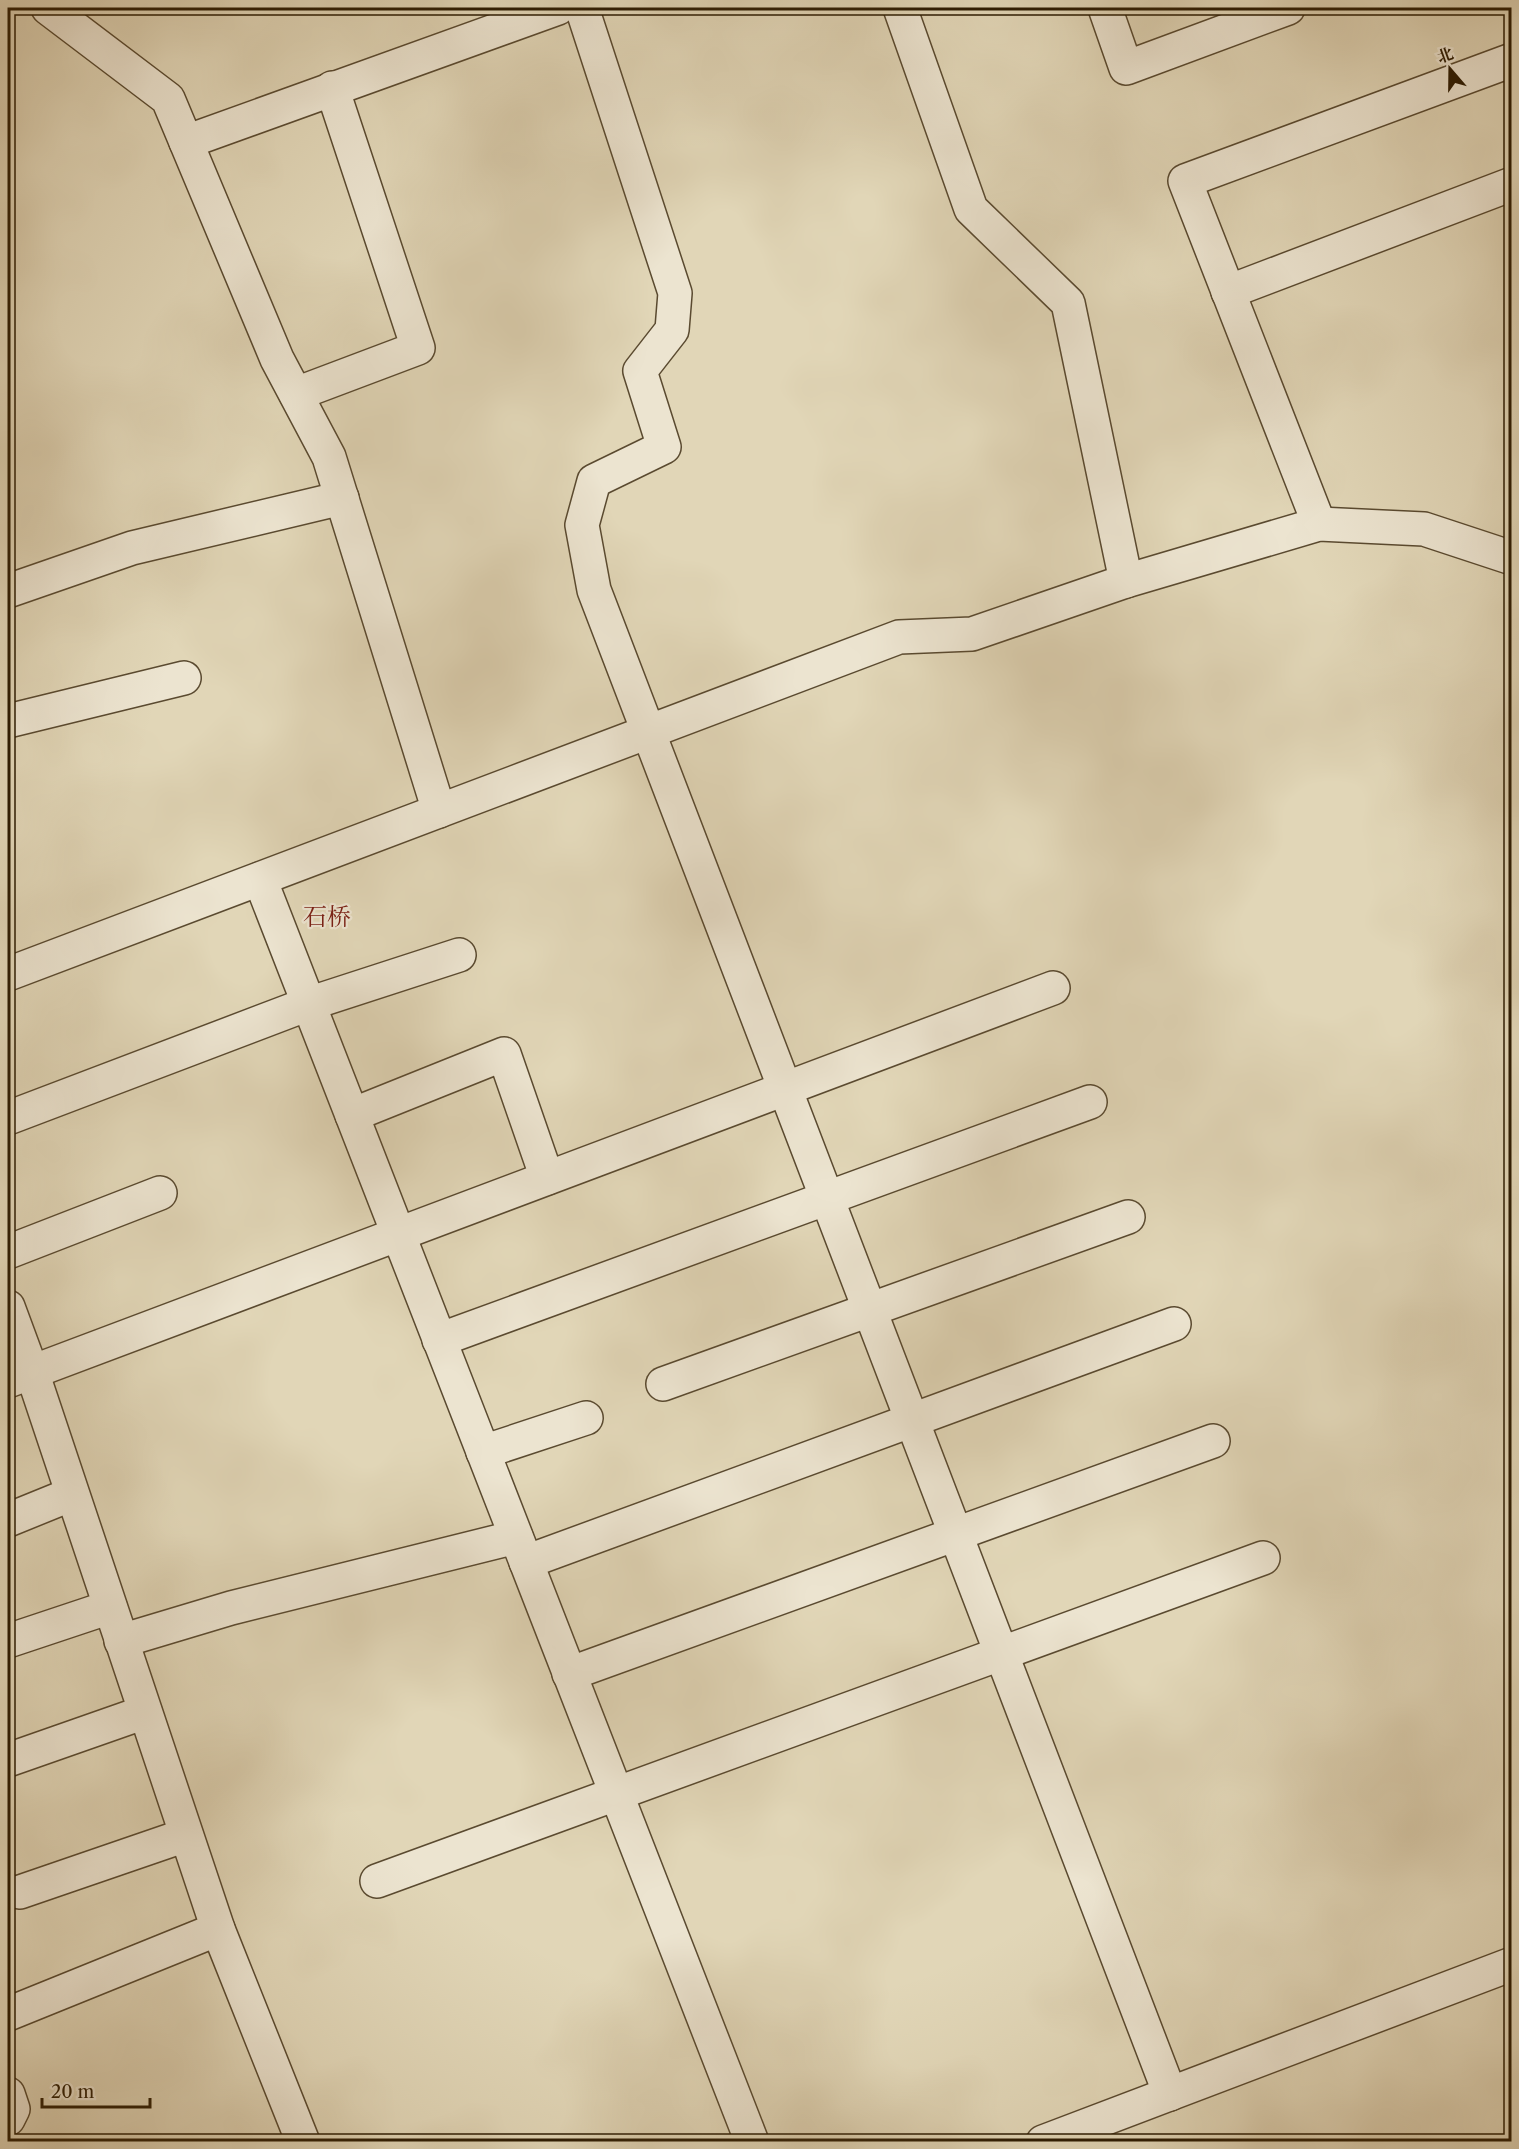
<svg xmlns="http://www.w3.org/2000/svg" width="1519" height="2149" font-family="'Libre Caslon Text','Noto Serif SC',serif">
<rect width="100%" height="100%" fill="#e1d6b7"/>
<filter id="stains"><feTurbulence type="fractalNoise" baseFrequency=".00333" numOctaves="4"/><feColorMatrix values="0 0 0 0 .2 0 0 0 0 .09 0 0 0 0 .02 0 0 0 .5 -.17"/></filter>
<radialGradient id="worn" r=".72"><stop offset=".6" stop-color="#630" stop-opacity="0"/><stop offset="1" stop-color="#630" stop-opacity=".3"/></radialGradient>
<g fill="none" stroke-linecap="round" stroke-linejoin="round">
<!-- minor casing -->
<g stroke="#5a4a30" stroke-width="36">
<g id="minor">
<polyline points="48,8 168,99 277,359 329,457 439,811"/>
<polyline points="582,8 675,293 672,330 640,371 664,447 594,481 582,525 594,590 1170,2094"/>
<polyline points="900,8 971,209 1068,303 1126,581"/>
<polyline points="1105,8 1126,68 1288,8"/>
<polyline points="186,142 558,8"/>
<polyline points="1228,292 1512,184"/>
<polyline points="296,394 418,348 332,88"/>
<polyline points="1319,524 1185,181 1512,60"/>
<polyline points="8,591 132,548 342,498"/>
<polyline points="8,721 184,678"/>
<polyline points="260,879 752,2142"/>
<polyline points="8,974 899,637 972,634 1126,581 1319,524 1424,529 1512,558"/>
<polyline points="352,1115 504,1054 547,1178"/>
<polyline points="8,1118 308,1004 459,955"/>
<polyline points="8,1252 160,1193"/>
<polyline points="8,1307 32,1372 218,1929 303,2142"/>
<polyline points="439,1340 1090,1102"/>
<polyline points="8,1381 1053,988"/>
<polyline points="663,1384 1128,1217"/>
<polyline points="483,1452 586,1418"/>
<polyline points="8,1520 72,1494"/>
<polyline points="526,1562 1174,1324"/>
<polyline points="8,1641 110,1607"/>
<polyline points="121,1641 231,1608 516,1537"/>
<polyline points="569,1674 1213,1441"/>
<polyline points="8,1760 145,1712"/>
<polyline points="377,1881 1263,1558"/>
<polyline points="20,1892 186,1835"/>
<polyline points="8,2014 218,1929"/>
<polyline points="8,2094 13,2109 8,2119"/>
<polyline points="1043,2142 1512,1964"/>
</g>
</g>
<!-- minor -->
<use href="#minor" stroke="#ece4d0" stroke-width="33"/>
</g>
<g text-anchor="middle" stroke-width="4.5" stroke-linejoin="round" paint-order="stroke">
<!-- quarter labels -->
<g font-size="24" fill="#7a1f14" stroke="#ece4d0">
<text x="327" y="925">石桥</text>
</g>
</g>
<!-- margin -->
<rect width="1519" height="2149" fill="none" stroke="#e1d6b7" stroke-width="30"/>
<rect x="9" y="9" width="1501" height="2131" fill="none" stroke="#2d1c03" stroke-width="3"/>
<rect x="15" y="15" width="1489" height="2119" fill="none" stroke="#2d1c03" stroke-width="1.5"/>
<!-- north arrow -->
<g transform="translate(1450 69) rotate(340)" stroke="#ece4d0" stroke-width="4.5" paint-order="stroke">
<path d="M0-4.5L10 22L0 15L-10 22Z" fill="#2d1c03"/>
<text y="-9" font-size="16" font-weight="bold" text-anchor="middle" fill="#2d1c03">北</text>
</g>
<!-- scale -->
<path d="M42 2098v9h108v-9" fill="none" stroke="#2d1c03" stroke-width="3"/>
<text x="51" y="2098" font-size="18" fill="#2d1c03" stroke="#ece4d0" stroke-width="4.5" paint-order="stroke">20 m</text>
<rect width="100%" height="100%" filter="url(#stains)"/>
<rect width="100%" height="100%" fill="url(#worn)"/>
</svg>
